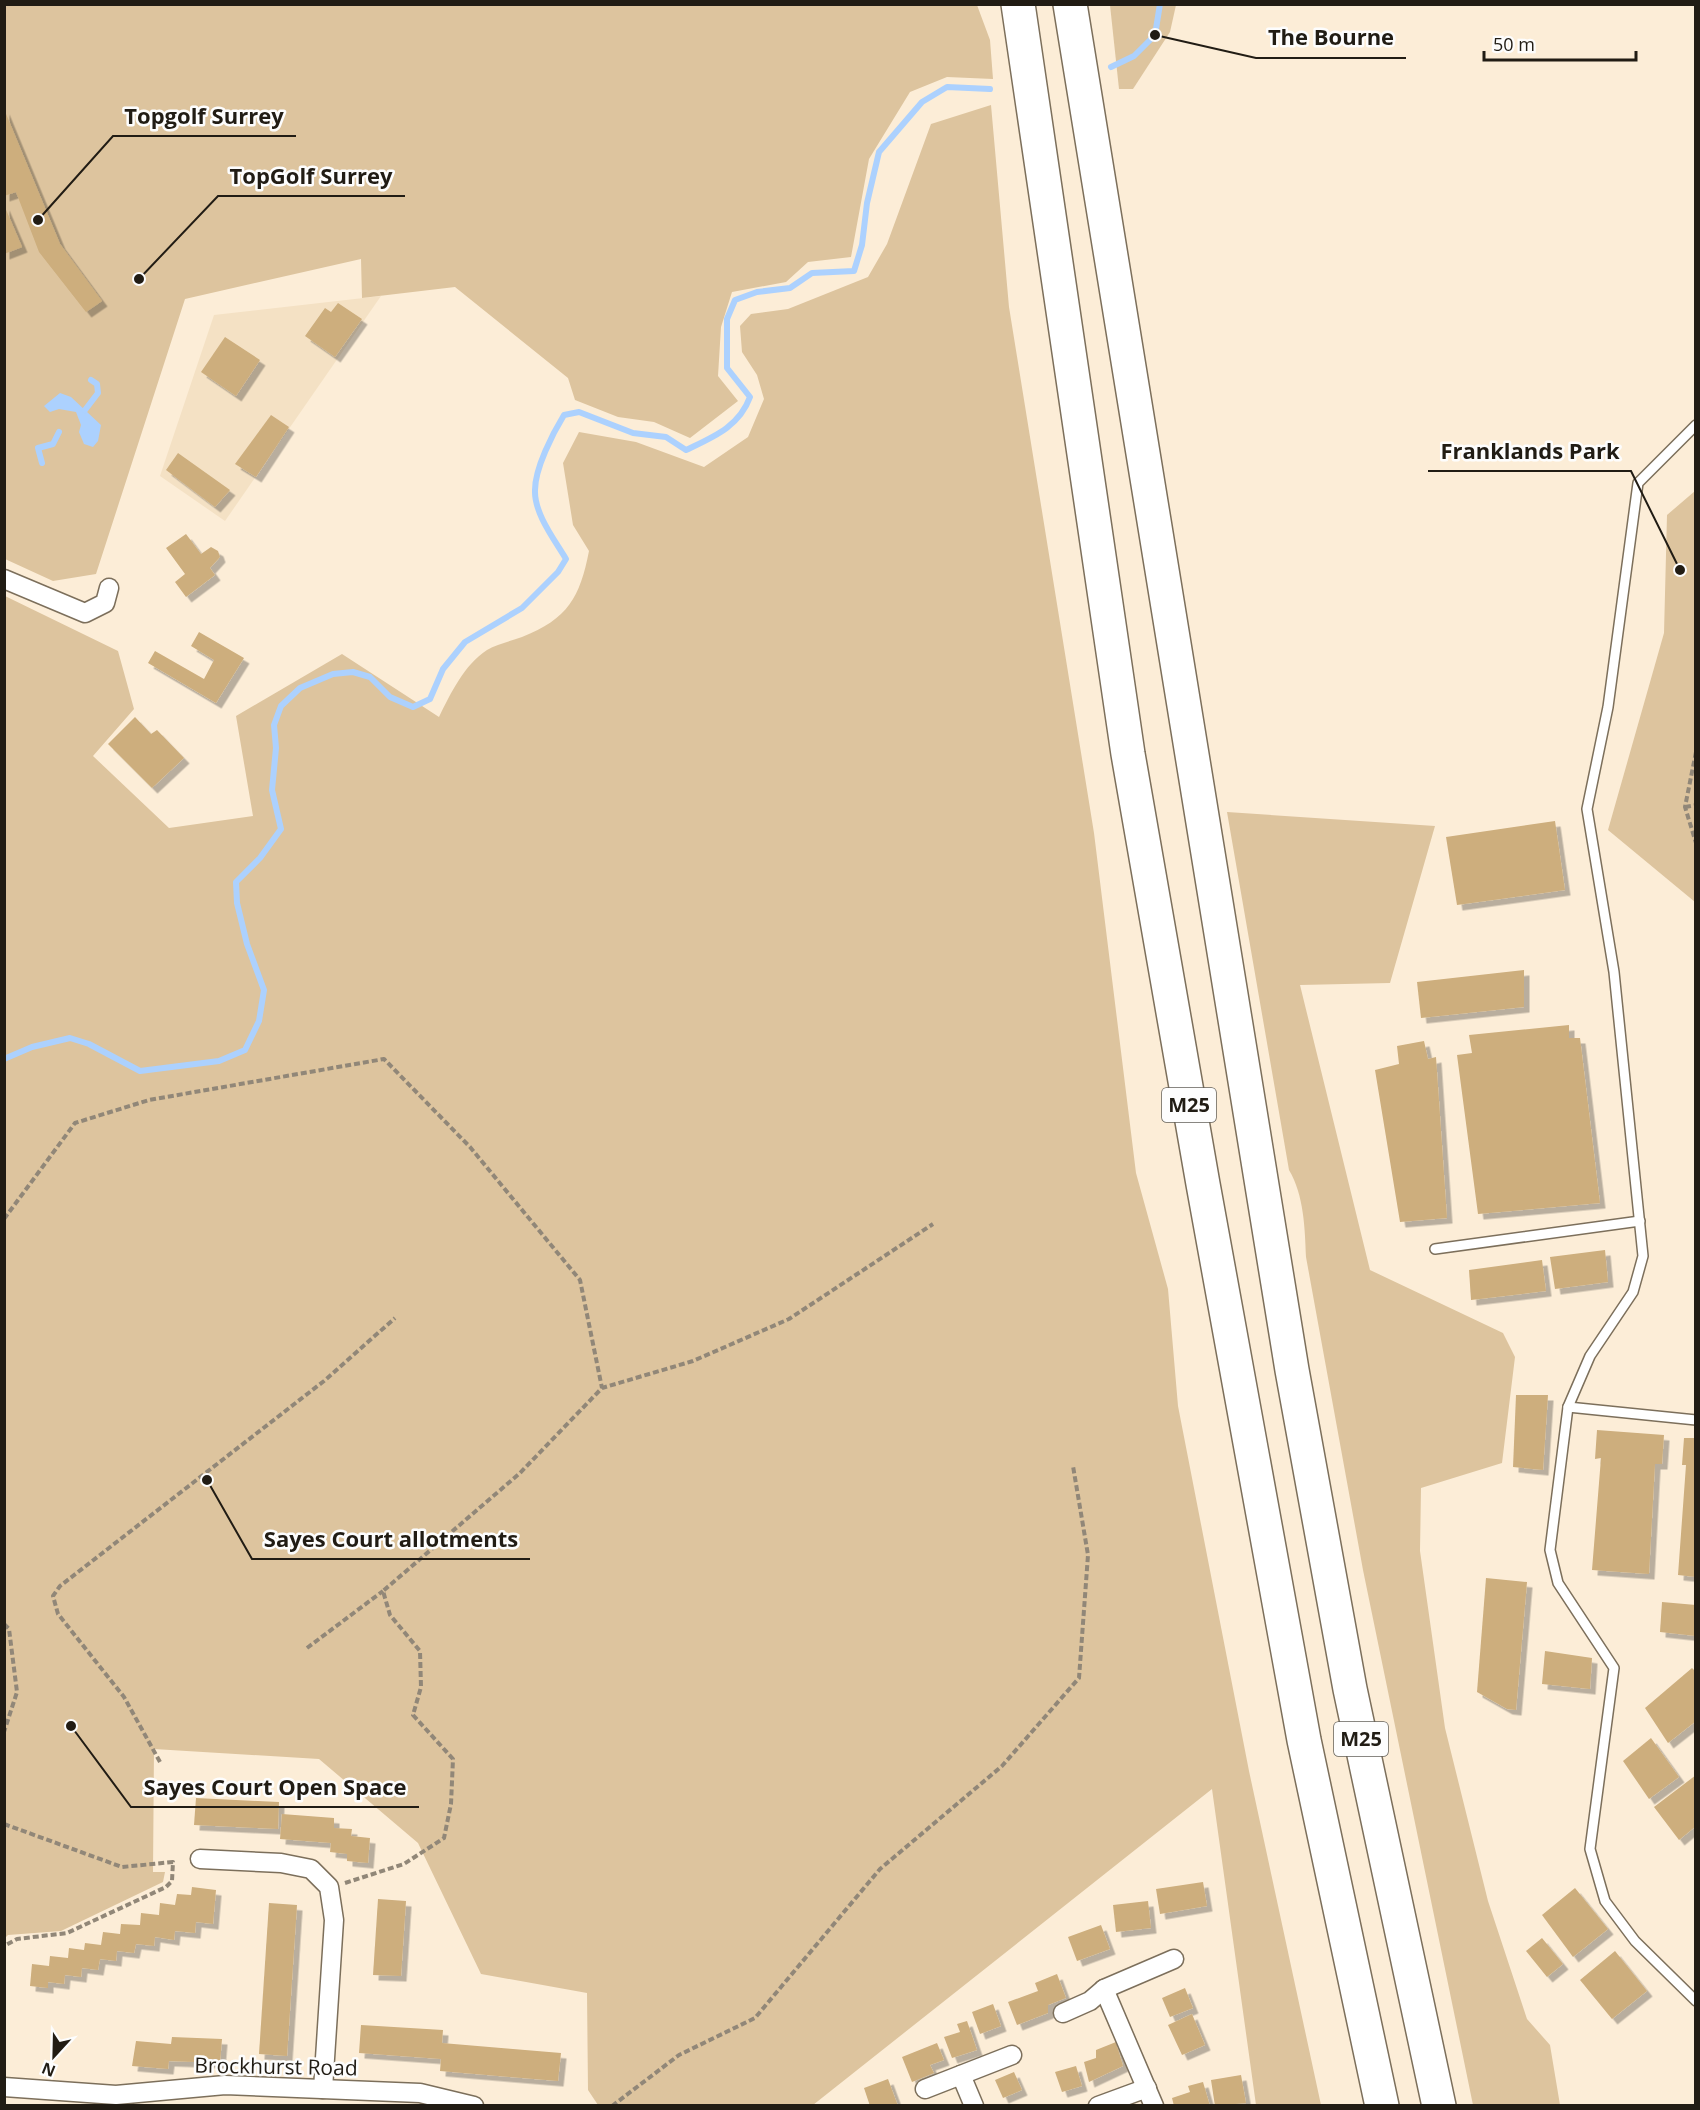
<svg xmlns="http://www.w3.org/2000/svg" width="1700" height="2110" font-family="'Open Sans',sans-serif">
<defs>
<filter id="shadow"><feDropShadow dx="5.5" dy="5.5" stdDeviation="0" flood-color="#0004"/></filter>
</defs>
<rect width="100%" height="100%" fill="#fcedd7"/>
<!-- built -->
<polygon fill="#f4e1c4" points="381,296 225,521 160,476 214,315"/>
<!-- green -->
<g fill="#ddc49e">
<polygon points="4,5 977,5 990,40 993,79 947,77 910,92 869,159 851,257 808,262 786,282 732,292 721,327 718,376 738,401 690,438 654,422 618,417 575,400 568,378 455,287 362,298 361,259 185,299 96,574 53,581 5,559"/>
<polygon points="1110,5 1176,5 1170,32 1133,89 1119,89"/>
<path d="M 991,105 L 1009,307 L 1094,833 L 1136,1173 L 1168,1289 L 1178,1406 L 1249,1771 L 1321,2105 L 1256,2105 L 1212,1789 L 813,2105 L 598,2105 L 588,2090 L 587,1993 L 481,1974 L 418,1843 L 319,1759 L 154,1749 L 153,1872 L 165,1872 L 163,1882 L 61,1931 L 8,1935 L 5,1938 L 5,596 L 118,651 L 134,709 L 93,756 L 169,828 L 253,816 L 236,716 L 342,654 L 439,717 C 451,693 464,665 487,650 C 497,644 511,641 522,637 C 568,619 580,597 589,551 L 573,525 L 563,463 L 579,432 L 636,442 L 704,467 L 748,437 L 764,399 L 757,375 L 742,352 L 740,326 L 751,314 L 788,309 L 868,277 L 887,244 L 931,124 Z"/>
<polygon points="1695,491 1695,902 1608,830 1664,633 1667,515"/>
<path d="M 1227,812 L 1435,826 L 1390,983 L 1300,985 L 1370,1270 L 1503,1333 L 1515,1357 L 1502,1463 L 1421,1488 L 1420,1551 L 1445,1728 L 1488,1901 L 1527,2019 L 1550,2045 L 1560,2105 L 1473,2105 L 1363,1570 L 1306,1257 C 1305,1229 1304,1195 1289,1170 Z"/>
</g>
<!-- water -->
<polygon fill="#acd1fe" points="60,393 71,397 101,425 98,441 93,447 84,444 79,432 81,425 76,412 59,409 50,412 44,406"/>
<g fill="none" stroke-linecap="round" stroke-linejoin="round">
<!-- stream -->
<g stroke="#acd1fe" stroke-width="6">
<polyline points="1111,67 1134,56 1155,35 1160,4"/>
<polyline points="85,410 98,393 97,384 91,380"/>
<polyline points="42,463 38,448 53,444 59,432"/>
<path d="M 4,1059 L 32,1047 L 70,1038 L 89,1044 L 140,1071 L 219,1061 L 245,1050 L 259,1021 L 264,990 L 247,944 L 237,903 L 236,882 L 260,858 L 281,829 L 272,790 L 276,748 L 274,725 L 281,706 L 300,688 L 333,674 L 353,672 L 370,677 L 390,697 L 413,707 L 430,699 L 443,669 L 465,642 L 522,608 L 558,572 L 566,559 C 554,539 534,513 535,490 C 535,468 553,433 564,415 L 579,412 L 633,433 L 666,437 L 686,450 C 713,437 739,427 750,397 L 727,368 L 727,319 L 735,300 L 757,292 L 790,288 L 812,273 L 854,271 L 862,245 L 867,203 L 879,152 L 922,102 L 947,87 L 990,89"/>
</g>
</g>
<!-- building -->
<g fill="#cdae7d" filter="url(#shadow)">
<polygon points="4,109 60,244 102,301 86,312 39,252 16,192 4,196"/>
<polygon points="4,205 22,247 4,254"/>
<polygon points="338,303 362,319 335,357 305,336 325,308 331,312"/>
<polygon points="225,337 260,360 236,396 201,372"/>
<polygon points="271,415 289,427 256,477 235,464"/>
<polygon points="178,453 230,490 215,507 166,470"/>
<polygon points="186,534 201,554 211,547 218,551 220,557 210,568 215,575 186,597 175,582 185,574 166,548"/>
<polygon points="199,632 244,658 216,703 148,663 155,651 204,679 214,660 191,646"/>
<polygon points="135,717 151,734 157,730 184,758 152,788 108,744"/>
<polygon points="1555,821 1565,890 1457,905 1446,837"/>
<polygon points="1524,970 1524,1007 1421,1018 1417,982"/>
<polygon points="1569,1025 1569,1038 1580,1038 1600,1203 1478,1214 1457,1055 1472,1053 1469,1035"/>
<polygon points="1424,1041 1428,1059 1436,1057 1447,1218 1400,1222 1375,1070 1399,1064 1397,1046"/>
<polygon points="1605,1250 1608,1282 1555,1289 1550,1257"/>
<polygon points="1542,1260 1546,1291 1471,1300 1469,1270"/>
<polygon points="1516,1395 1548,1395 1543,1470 1513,1467"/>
<polygon points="1597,1430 1664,1435 1662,1464 1655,1464 1649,1574 1592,1570 1601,1458 1595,1459"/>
<polygon points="1684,1438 1696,1438 1696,1577 1678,1575 1686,1465 1682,1465"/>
<polygon points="1486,1578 1527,1582 1516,1710 1507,1709 1477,1692"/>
<polygon points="1662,1602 1696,1605 1696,1636 1660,1632"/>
<polygon points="1545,1651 1592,1658 1590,1689 1542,1684"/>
<polygon points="1692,1668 1696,1672 1696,1721 1668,1743 1645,1708"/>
<polygon points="1651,1738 1679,1777 1649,1799 1623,1761"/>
<polygon points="1696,1775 1696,1826 1679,1840 1654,1807"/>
<polygon points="196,1798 279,1802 278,1829 194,1825"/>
<polygon points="282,1814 334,1818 334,1828 352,1829 351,1836 370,1838 368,1863 347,1861 347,1854 330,1852 331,1843 280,1839"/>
<polygon points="1203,1882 1207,1906 1160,1914 1156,1889"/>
<polygon points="192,1887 216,1890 213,1924 196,1922 195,1933 175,1931 174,1940 155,1937 154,1946 136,1944 134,1953 117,1951 116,1961 100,1959 98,1970 82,1968 81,1977 65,1975 64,1984 48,1982 48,1988 30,1986 32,1964 49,1966 50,1956 68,1958 69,1948 84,1950 85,1943 101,1945 103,1932 120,1934 121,1924 140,1925 141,1913 159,1915 160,1903 175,1905 177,1894 191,1895"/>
<polygon points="1575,1888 1608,1929 1573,1957 1542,1915"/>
<polygon points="378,1899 406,1901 401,1976 373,1975"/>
<polygon points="1148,1901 1151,1928 1116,1932 1113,1905"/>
<polygon points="269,1903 297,1905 287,2056 259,2054"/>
<polygon points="1101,1925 1110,1949 1077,1961 1068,1937"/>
<polygon points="1542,1938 1563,1964 1547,1977 1526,1951"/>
<polygon points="1615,1951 1647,1991 1612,2019 1580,1980"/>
<polygon points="1057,1974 1066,1998 1048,2005 1048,2013 1017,2025 1008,2002 1038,1991 1035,1983"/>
<polygon points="1185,1988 1193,2008 1170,2017 1162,1998"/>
<polygon points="993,2004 1001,2026 980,2034 972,2012"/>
<polygon points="1192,2014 1205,2045 1182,2055 1168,2025"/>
<polygon points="967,2021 977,2050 952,2058 944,2037 960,2032 957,2024"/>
<polygon points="361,2025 443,2030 442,2043 561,2053 558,2081 440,2071 441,2059 359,2053"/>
<polygon points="172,2037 222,2039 220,2063 169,2061 168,2069 132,2066 136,2041 171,2044"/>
<polygon points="1116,2042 1123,2066 1089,2082 1084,2062 1096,2058 1096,2050"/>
<polygon points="937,2043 944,2060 930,2065 934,2073 912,2082 902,2057"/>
<polygon points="1076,2066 1082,2086 1062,2092 1055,2072"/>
<polygon points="1014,2072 1022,2090 1003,2098 995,2080"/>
<polygon points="1241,2075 1246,2103 1215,2106 1211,2080"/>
<polygon points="888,2079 898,2106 870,2106 864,2088"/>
<polygon points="1203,2082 1210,2106 1174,2106 1172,2098 1190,2092 1188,2086"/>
</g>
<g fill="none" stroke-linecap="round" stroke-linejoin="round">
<!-- service casing -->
<g stroke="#7c6f5b" stroke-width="12">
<g id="service">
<polyline points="1696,425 1638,483 1608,707 1587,809 1614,972 1643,1256 1633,1292 1590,1356 1568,1407 1550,1550 1558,1583 1614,1668 1590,1849 1605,1901 1635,1941 1696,2001"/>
<polyline points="1435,1249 1640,1221"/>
<polyline points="1568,1407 1696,1420"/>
</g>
</g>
<!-- minor casing -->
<g stroke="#7c6f5b" stroke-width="21">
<g id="minor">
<polyline points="4,579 85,613 105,603 109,588"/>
<polyline points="200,1859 281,1863 311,1869 329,1887 334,1920 323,2089"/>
<polyline points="1104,1989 1154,2106"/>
<polyline points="1063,2013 1090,2001 1104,1989 1174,1959"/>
<polyline points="961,2075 974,2106"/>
<polyline points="4,2087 116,2095 225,2085 420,2093 474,2106"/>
<polyline points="925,2089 1012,2055"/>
<polyline points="1098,2106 1147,2088"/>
</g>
</g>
<!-- motorway casing -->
<g stroke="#7c6f5b" stroke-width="36">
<g id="motorway">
<polyline points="1018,4 1128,754 1203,1184 1304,1740 1382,2106"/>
<polyline points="1070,4 1292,1370 1350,1689 1439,2106"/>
</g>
</g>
<!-- path -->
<g stroke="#918778" stroke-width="4" stroke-dasharray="6 3" stroke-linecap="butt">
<polyline points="1696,752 1685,807 1696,843"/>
<polyline points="1685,807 1696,805"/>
<polyline points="4,1219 75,1123 149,1100 384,1059 470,1147 580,1280 602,1388"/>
<polyline points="4,1624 9,1629 17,1692 4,1732"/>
<polyline points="307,1648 383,1591"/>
<polyline points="160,1762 124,1697 58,1614 53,1596 60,1586 324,1381 395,1318"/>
<polyline points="4,1824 122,1867 173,1862 172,1881 166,1887 67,1933 17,1939 4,1946"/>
<polyline points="345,1883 404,1864 444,1838 451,1804 453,1759 413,1715 421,1687 420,1651 390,1615 383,1591 520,1473 602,1388 693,1361 789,1319 933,1224"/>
<polyline points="612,2106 679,2055 755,2018 880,1869 1002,1766 1079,1678 1088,1555 1073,1466"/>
</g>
<!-- service -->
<use href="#service" stroke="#fff" stroke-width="9"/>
<!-- minor -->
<use href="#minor" stroke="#fff" stroke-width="18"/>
<!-- motorway -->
<use href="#motorway" stroke="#fff" stroke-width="33"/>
</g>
<g text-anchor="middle" stroke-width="5" stroke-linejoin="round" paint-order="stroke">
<!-- shield labels -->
<g fill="#fdfdfd" stroke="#63605a" stroke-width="1.5">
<rect x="1162" y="1088" width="54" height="34" rx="4.5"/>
<rect x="1334" y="1722" width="54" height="34" rx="4.5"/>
</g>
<g font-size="20" font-weight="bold" fill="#211c14">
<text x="1189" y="1112">M25</text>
<text x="1361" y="1746">M25</text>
</g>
<!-- street labels -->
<g font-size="21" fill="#211c14" stroke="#fdfdfd">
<text transform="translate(276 2067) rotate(1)" y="7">Brockhurst Road</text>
</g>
</g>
<!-- callouts -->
<path fill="none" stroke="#211c14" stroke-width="2" d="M1155 35L1256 58H1406M38 220L113 136H296M139 279L218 196H405M1680 570L1631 471H1428M207 1480L252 1559H530M71 1726L131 1807H419"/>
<g fill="#211c14" stroke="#fdfdfd" stroke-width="2">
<circle cx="1155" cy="35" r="6"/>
<circle cx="38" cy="220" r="6"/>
<circle cx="139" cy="279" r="6"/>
<circle cx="1680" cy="570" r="6"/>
<circle cx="207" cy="1480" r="6"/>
<circle cx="71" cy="1726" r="6"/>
</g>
<g font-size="22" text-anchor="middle" font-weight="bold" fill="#211c14" stroke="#fdfdfd" stroke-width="5" stroke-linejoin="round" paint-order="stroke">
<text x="1331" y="45">The Bourne</text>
<text x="204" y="124">Topgolf Surrey</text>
<text x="311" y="184">TopGolf Surrey</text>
<text x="1530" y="459">Franklands Park</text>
<text x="391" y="1547">Sayes Court allotments</text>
<text x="275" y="1795">Sayes Court Open Space</text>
</g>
<!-- border -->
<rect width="1700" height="2110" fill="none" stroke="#211c14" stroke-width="12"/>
<!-- north arrow -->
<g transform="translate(54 2056) rotate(202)" stroke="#fdfdfd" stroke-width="4.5" paint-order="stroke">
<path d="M0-4.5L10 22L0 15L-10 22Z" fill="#211c14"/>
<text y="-9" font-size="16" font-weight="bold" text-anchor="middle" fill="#211c14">N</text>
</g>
<!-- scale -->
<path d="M1484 51v9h152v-9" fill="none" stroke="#211c14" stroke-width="3"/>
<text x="1493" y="51" font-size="18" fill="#211c14" stroke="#fdfdfd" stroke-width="4.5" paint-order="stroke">50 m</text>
</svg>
